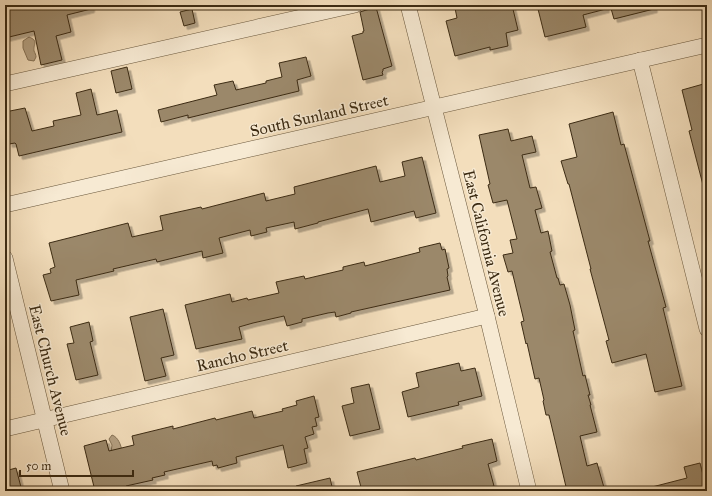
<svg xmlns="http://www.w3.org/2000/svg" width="712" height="496" font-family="'IM FELL Great Primer',serif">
<defs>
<filter id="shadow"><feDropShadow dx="3.5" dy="3.5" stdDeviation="0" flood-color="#0004"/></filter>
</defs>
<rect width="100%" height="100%" fill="#f3debc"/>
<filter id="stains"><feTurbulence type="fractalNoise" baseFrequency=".005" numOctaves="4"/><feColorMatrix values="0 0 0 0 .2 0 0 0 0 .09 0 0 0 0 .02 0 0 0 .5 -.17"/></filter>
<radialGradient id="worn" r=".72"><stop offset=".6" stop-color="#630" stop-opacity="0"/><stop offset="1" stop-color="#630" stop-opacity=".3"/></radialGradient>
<!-- water -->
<g fill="#b5a183" stroke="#857256">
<path d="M 29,37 C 39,41 33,44 34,51 C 35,53 36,55 36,57 L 34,61 L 28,60 L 23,48 L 23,41 Z"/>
<path d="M 112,435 C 118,437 121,445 122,451 L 111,453 L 112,445 L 109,439 Z"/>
</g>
<!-- building -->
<g fill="#9b886b" stroke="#3c2b13" filter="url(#shadow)">
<polygon points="19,5 91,5 91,9 67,15 71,32 56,36 62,60 41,65 34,31 5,38 5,8"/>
<polygon points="467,5 475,5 475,8 488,5 512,5 518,30 506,33 508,46 490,50 490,47 455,56 446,21 457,18 455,8"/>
<polygon points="537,5 605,5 606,9 583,15 586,27 545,37"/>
<polygon points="610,5 653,5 654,9 614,19"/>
<polygon points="376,7 392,66 383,69 383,71 382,72 383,75 363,80 352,36 363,33 363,31 364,31 360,12"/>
<polygon points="192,9 195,23 184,26 180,12"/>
<polygon points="306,57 311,76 297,80 299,91 188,118 188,115 161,122 158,110 217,95 214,85 233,81 236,90 266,83 266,81 282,77 279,63"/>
<polygon points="127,67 132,89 116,93 111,71"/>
<polygon points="707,83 707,184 703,185 689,131 692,130 682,90"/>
<polygon points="91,89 97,115 117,110 122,132 19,156 16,144 15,143 9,144 5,127 5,112 25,108 32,131 54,126 53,121 81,115 76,93"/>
<polygon points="613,112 621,145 624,144 650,241 648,241 666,307 663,308 682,386 655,392 646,354 612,363 606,341 609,340 590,269 591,269 569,184 568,184 561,161 577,157 569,124"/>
<polygon points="508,129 511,141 532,136 536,152 522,155 530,188 536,187 542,208 535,210 541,233 548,231 552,251 550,252 557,278 558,278 560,285 564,284 570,305 575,330 573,331 583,376 585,375 590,395 588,395 591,405 590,405 597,432 580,436 587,466 597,463 605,491 567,491 549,415 546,415 543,401 544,400 539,378 535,379 527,343 526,344 521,322 524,321 512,271 508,272 503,255 513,253 510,240 517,239 507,200 493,203 488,185 490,184 479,135"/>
<polygon points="422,157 436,213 416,218 414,211 371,222 368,209 318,222 318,223 295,229 294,222 266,228 267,232 251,236 250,230 219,238 223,253 203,258 202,251 157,262 156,259 113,269 114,271 76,280 79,295 51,301 43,275 51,273 50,269 55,267 49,243 128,223 132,237 163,230 160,216 201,207 202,209 264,193 266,201 295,194 294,187 376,166 380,182 405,176 402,162"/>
<polygon points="440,243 442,250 445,249 449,268 447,269 448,276 447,277 450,290 351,312 351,313 336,317 335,312 328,313 302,319 302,322 287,326 284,316 253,323 239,327 242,339 196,349 185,305 230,294 232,302 247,298 248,300 279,293 276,282 304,276 305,279 343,270 343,267 364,262 365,266 420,252 419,248"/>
<polygon points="163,309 174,355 161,358 166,376 145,381 130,317"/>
<polygon points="89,322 93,341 90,342 98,375 76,380 67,344 74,343 70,327"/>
<polygon points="459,363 461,371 475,368 482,396 458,402 459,405 408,417 402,392 419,387 416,373"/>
<polygon points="369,384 380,429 350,436 342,406 354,403 351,388"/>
<polygon points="314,396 319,417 315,418 317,426 312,427 314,434 305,437 308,448 304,449 307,463 288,468 283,445 236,457 237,463 218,468 217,465 213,466 212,461 164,472 165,475 152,478 153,480 126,486 128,491 95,491 84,446 106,440 109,451 134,445 132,436 173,426 173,429 215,418 216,420 252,411 254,418 283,411 282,409 297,405 296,401"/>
<polygon points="492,439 497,461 488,464 494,486 475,491 362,491 357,472 415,458 416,460 463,448 462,446"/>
<polygon points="700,463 707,491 652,491 652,487 687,478 684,467"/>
<polygon points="16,468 22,491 5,491 5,471"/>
<polygon points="330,478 333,491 296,491 296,486"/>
</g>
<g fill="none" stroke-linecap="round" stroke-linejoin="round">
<!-- minor casing -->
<g stroke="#6a583d" stroke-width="16">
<g id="minor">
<polyline points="408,5 487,316 529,491"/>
<polyline points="640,60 707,329"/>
<polyline points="5,84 355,5"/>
<polyline points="5,205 707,45"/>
<polyline points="5,258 62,491"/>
<polyline points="5,429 487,316"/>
</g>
</g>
<!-- minor -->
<use href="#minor" stroke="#f7ead3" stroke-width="15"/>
</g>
<g text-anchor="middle" stroke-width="3" stroke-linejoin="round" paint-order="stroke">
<!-- street labels -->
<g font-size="16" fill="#3c2b13" stroke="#f7ead3">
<text transform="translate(319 115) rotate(-13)" y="6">South Sunland Street</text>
<text transform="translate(487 243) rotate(76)" y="6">East California Avenue</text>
<text transform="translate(242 355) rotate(-13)" y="6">Rancho Street</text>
<text transform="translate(51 370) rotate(76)" y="6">East Church Avenue</text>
</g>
</g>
<!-- margin -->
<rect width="712" height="496" fill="none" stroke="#f3debc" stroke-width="20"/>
<rect x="6" y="6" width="700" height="484" fill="none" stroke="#3c2b13" stroke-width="2"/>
<rect x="10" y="10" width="692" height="476" fill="none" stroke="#3c2b13"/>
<!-- scale -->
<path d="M20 470v6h113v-6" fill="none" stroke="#3c2b13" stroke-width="2"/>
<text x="26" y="470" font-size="12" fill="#3c2b13" stroke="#f7ead3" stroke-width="3" paint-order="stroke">50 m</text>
<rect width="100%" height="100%" filter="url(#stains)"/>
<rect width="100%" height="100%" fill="url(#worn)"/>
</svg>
